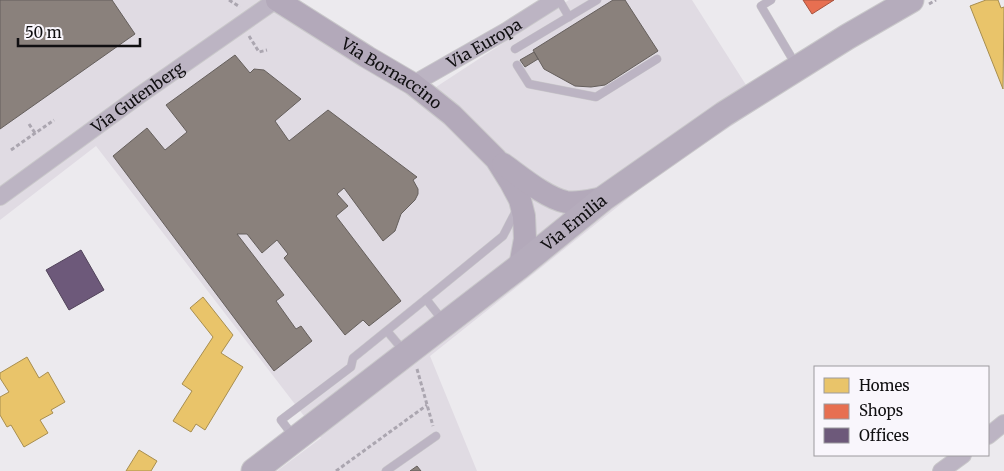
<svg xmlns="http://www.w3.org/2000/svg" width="1004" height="471" font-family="Merriweather,serif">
<rect width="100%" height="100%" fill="#eceaee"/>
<!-- built -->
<polygon fill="#e0dbe3" points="0,0 299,0 433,89 569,0 692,0 760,107 660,173 430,356 477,471 277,471 321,438 96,146 0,220"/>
<!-- homes -->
<g fill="#e9c46a" stroke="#a88e4f">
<polygon points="986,0 998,0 1001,8 1004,7 1003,89 970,6"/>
<polygon points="203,297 233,335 221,353 243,367 205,430 196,424 191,432 173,421 192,391 182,384 213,337 190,308"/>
<polygon points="27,357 39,378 48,372 65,402 51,410 53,413 40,420 48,433 24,447 11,425 7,427 0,415 0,397 9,392 0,378 0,373"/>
<polygon points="139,450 157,461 151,471 126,471"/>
</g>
<!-- shops -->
<polygon fill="#e76f51" stroke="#a6523e" points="803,0 834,0 812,14"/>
<!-- offices -->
<polygon fill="#6d597a" stroke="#51435a" points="81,250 104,290 69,310 46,270"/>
<!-- industry -->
<g fill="#8a817c" stroke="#655f5c">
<polygon points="0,0 112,0 135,34 0,129"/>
<polygon points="613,0 625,0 658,51 605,85 591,87 575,86 544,69 533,50"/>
<polygon points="534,52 538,59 525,67 520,60"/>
<polygon points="235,55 250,73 254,69 264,70 301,99 275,121 289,141 328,110 417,177 413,180 418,189 418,194 415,200 401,214 395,231 383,241 344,188 337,194 348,206 336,216 401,301 369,326 363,320 345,335 284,258 288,254 277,240 262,253 247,234 237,234 284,295 276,301 296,329 301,326 312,341 274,371 113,156 147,128 165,150 187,132 166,105"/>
<polygon points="417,466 421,471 410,471"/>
</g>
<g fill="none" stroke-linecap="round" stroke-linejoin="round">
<!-- lane casing -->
<g stroke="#c9c8ca" stroke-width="9">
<g id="lane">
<polyline points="559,0 569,17"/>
<polyline points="771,0 761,6 796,65"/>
<polyline points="515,49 597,0"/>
<polyline points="517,65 529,84 596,97 657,59"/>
<polyline points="426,299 503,236 516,211"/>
<polyline points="387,331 403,350"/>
<polyline points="294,437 281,420 351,367 353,358 426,299 444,322"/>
<polyline points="386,471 436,436"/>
</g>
</g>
<!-- street casing -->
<g stroke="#c9c8ca" stroke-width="18">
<g id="street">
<path id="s1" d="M 413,84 L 506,31 L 555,0"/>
<path id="s2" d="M 0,197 L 140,95 L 276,0"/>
<polyline points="988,436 1004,423"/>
<polyline points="941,471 963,455"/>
</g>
</g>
<!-- secondary casing -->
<g stroke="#c9c8ca" stroke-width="24">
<g id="secondary">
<path id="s3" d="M 277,0 L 367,57 L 413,84 L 452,115 L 496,159 L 511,183 L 520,200 L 524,216 L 525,239 L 520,266"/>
<path d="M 503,164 C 520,176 546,198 566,202 C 579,204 592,200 604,198"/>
</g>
</g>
<!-- primary casing -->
<g stroke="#c9c8ca" stroke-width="27">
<g id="primary">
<path id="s4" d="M 254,471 L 520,266 L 604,198 L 724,114 L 847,37 L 911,0"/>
</g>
</g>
<!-- path -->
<g stroke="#aba6b0" stroke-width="3" stroke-dasharray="4 2.5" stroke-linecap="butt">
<polyline points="229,0 240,7"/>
<polyline points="929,4 936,0"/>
<polyline points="249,36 259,52 267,50"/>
<polyline points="29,124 35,133"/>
<polyline points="11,150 54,120"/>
<polyline points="417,369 433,426"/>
<polyline points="336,471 427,405"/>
</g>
<!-- lane -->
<use href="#lane" stroke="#bcb4c3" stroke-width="8"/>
<!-- street -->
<use href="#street" stroke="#bcb4c3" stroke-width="16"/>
<!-- secondary -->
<use href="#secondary" stroke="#b3a9ba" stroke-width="22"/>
<!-- primary -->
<use href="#primary" stroke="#b5acbc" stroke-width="25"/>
</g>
<g text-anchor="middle" stroke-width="5" stroke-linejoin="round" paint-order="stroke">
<!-- street labels -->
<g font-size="16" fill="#100f11" stroke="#f9f6fc">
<text dy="6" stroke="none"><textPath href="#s1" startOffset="82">Via Europa</textPath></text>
<text dy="6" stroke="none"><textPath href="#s3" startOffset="136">Via Bornaccino</textPath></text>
<text dy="6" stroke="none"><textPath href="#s2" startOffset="170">Via Gutenberg</textPath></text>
<text dy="6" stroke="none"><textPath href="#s4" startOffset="405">Via Emilia</textPath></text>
</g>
</g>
<!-- legend -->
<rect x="814" y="366" width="175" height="90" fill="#f9f6fc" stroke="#9c9a9e"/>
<rect x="824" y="378" width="25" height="15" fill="#e9c46a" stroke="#9c9a9e"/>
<text x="859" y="391" font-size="15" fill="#100f11">Homes</text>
<rect x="824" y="404" width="25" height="15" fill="#e76f51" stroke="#9c9a9e"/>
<text x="859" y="416" font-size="15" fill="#100f11">Shops</text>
<rect x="824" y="428" width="25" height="15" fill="#6d597a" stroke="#9c9a9e"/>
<text x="859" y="441" font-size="15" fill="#100f11">Offices</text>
<!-- scale -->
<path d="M18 38v8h122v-8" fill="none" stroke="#100f11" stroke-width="2.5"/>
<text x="25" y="38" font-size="15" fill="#100f11" stroke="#f9f6fc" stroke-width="4" paint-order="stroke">50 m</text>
</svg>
